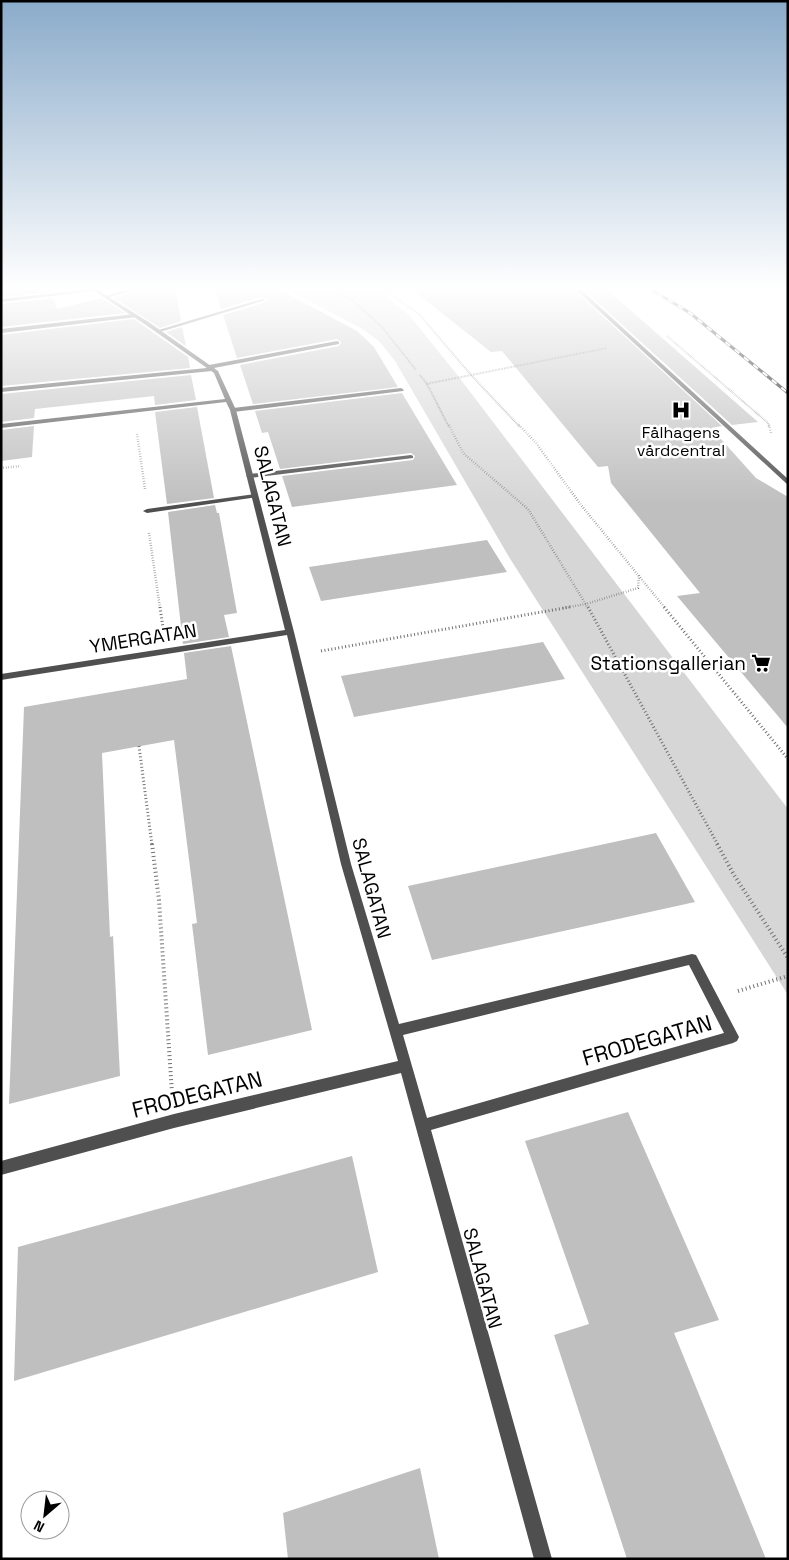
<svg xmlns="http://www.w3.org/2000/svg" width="789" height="1560" font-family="'Space Grotesk',sans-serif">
<rect width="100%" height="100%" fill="#fff"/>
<!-- green -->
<polygon fill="#d6d6d6" points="283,287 374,287 409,315 455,372 788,809 788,995 509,557 395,361 379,341 361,328"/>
<!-- building -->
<g fill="#bfbfbf">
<polygon points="1,287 49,287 51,292 1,297"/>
<polygon points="144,287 175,287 181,321 160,328 114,298"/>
<polygon points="214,287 275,287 357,331 374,347 398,387 253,404 240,365 339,346 341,342 337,339 237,358 223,315 267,302 268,299 261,297 221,309"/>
<polygon points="409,287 571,287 722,426 711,428 756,478 788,497 788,728 677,596 700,593 611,483 608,466 598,467 502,351 491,352"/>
<polygon points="581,287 604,287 758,422 732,425"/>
<polygon points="53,298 57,309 101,298 125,313 1,327 1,304"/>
<polygon points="134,319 188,357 190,368 1,386 1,335"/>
<polygon points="182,327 186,346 166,332"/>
<polygon points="191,375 196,400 155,405 154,396 35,409 34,418 1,422 1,394"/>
<polygon points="402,393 457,485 292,507 282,476 413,460 415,456 411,453 280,469 268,432 262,433 255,411"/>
<polygon points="197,407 214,498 167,504 155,412"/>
<polygon points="34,426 32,457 1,461 1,430"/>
<polygon points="215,505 217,513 219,513 237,613 224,615 229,637 183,644 168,512"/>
<polygon points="487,540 507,572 321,601 309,567"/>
<polygon points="543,642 565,679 354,717 341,676"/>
<polygon points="231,646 312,1030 208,1055 192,924 197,923 174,740 102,753 110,937 113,936 120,1076 9,1104 24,707 187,679 184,653"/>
<polygon points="656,833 695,902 432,960 408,886"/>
<polygon points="628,1112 719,1320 674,1333 766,1559 627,1559 554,1335 589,1324 525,1141"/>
<polygon points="352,1156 378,1272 14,1381 18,1247"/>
<polygon points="420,1468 439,1559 288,1559 283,1513"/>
</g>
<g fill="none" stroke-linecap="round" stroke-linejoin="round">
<!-- path-far3 -->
<g stroke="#717171" stroke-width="2" stroke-dasharray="0.5 1" stroke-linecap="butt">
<polyline points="326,287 351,299 382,327 416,370"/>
<polyline points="379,287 419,314 471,375 520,427"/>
<polyline points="387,291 401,287"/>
<polyline points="667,336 768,423 769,427"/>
<polyline points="420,375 427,384 449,427"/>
<polyline points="426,384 607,348"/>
</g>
<!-- path-far2 -->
<g stroke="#717171" stroke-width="2.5" stroke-dasharray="0.5 2" stroke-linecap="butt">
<polyline points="449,425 463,453 528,509 588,608"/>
<polyline points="519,425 536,443 581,505 665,608"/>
<polyline points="769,425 771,433"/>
<polyline points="137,434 145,489"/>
<polyline points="1,468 21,466"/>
<polyline points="149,533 160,608"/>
<polyline points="563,608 586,604 638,588 639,575"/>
</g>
<!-- path-far1 -->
<g stroke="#717171" stroke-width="3" stroke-dasharray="1 2.5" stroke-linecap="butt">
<polyline points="160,607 163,628"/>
<polyline points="588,607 718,845"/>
<polyline points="664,607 788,759"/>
<polyline points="321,651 570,607"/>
<polyline points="139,746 152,845"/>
</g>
<!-- path -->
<g stroke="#717171" stroke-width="4" stroke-dasharray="1 3" stroke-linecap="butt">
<polyline points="152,844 159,900 172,1093"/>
<polyline points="717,844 734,875 788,958"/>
<polyline points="738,991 788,976"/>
</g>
<!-- lane -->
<g fill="#4f4f4f" fill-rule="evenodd">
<polygon points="135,287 142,287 107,298 103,297"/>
<polygon points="96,289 94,291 1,302 1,299"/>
<polygon points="262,299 266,300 160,332 155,331"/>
<polygon points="135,314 137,317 1,333 1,329"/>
<polygon points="337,341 339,342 339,344 214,368 215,369 212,371 1,392 1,388 207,368 209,365"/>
<polygon points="401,388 404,390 403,391 233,412 230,410 233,408"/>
<polygon points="411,455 413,456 413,458 249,478 246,476 249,474"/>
<polygon points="255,494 258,496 257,497 147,513 143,511 147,509"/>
</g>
<!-- street -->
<g fill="#4f4f4f" fill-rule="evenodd">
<path d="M 88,287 L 93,287 L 150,323 L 218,371 L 236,410 L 294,632 L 351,864 L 399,1024 L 692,954 L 696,955 L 739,1037 L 737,1041 L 733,1043 L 431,1130 L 552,1559 L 534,1559 L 401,1073 L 174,1128 L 1,1175 L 1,1161 L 174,1114 L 398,1061 L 341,864 L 287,635 L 1,680 L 1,674 L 285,630 L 230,410 L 226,402 L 1,428 L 1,424 L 225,399 L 214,373 L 146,325 ZM 689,965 L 724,1033 L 427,1118 L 403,1035 Z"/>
<polygon points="573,287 578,287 788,479 788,485"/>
</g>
<!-- rail casing -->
<g stroke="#000" stroke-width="3">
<polyline id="rail" points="647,287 690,313 788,393"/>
</g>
<!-- rail -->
<use href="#rail" stroke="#fff" stroke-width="2" stroke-dasharray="6" stroke-linecap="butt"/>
</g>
<!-- sky -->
<linearGradient id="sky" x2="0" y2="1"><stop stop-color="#8aabca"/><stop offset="0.57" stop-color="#fff"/><stop offset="1" stop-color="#fff" stop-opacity="0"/></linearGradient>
<rect width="789" height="505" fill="url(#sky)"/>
<!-- icons -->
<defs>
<g id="hospital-bare" transform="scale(1.5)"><path d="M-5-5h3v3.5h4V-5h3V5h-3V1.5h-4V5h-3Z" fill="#000" stroke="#fff" stroke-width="2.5" paint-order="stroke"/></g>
<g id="supermarket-bare" transform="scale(1.5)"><path d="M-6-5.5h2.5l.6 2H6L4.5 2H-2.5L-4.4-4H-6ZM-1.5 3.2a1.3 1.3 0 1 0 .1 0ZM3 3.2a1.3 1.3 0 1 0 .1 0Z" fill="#000" stroke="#fff" stroke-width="2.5" paint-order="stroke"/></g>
</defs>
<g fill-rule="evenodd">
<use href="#hospital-bare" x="681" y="410"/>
<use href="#supermarket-bare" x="761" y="663"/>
</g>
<g text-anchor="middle" stroke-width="5" stroke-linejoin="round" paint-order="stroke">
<!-- far-poi labels -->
<g font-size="16" fill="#000" stroke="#fff">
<text x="681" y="438">Fålhagens<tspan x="681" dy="18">vårdcentral</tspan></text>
</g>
<!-- street labels -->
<g font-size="19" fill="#000" stroke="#fff">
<text transform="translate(273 496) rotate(76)" y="7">SALAGATAN</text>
<text transform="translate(143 638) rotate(-9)" y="7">YMERGATAN</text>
<text transform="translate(372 888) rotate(75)" y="7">SALAGATAN</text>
<text transform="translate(483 1278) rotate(75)" y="7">SALAGATAN</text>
</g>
<!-- poi labels -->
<g font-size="19" fill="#000" stroke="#fff" text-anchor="end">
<text x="746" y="670">Stationsgallerian</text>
</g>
<!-- near-street labels -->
<g font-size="22" fill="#000" stroke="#fff">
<text transform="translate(647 1040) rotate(-16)" y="8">FRODEGATAN</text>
<text transform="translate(197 1094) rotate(-14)" y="8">FRODEGATAN</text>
</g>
</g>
<!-- border -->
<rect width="789" height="1560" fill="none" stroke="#000000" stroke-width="5"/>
<!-- north arrow -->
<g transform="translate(45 1515) rotate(208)"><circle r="24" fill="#ffffff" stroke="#999999"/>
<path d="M0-4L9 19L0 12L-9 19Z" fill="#000000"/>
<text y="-8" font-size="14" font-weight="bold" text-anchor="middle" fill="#000000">N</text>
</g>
</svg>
